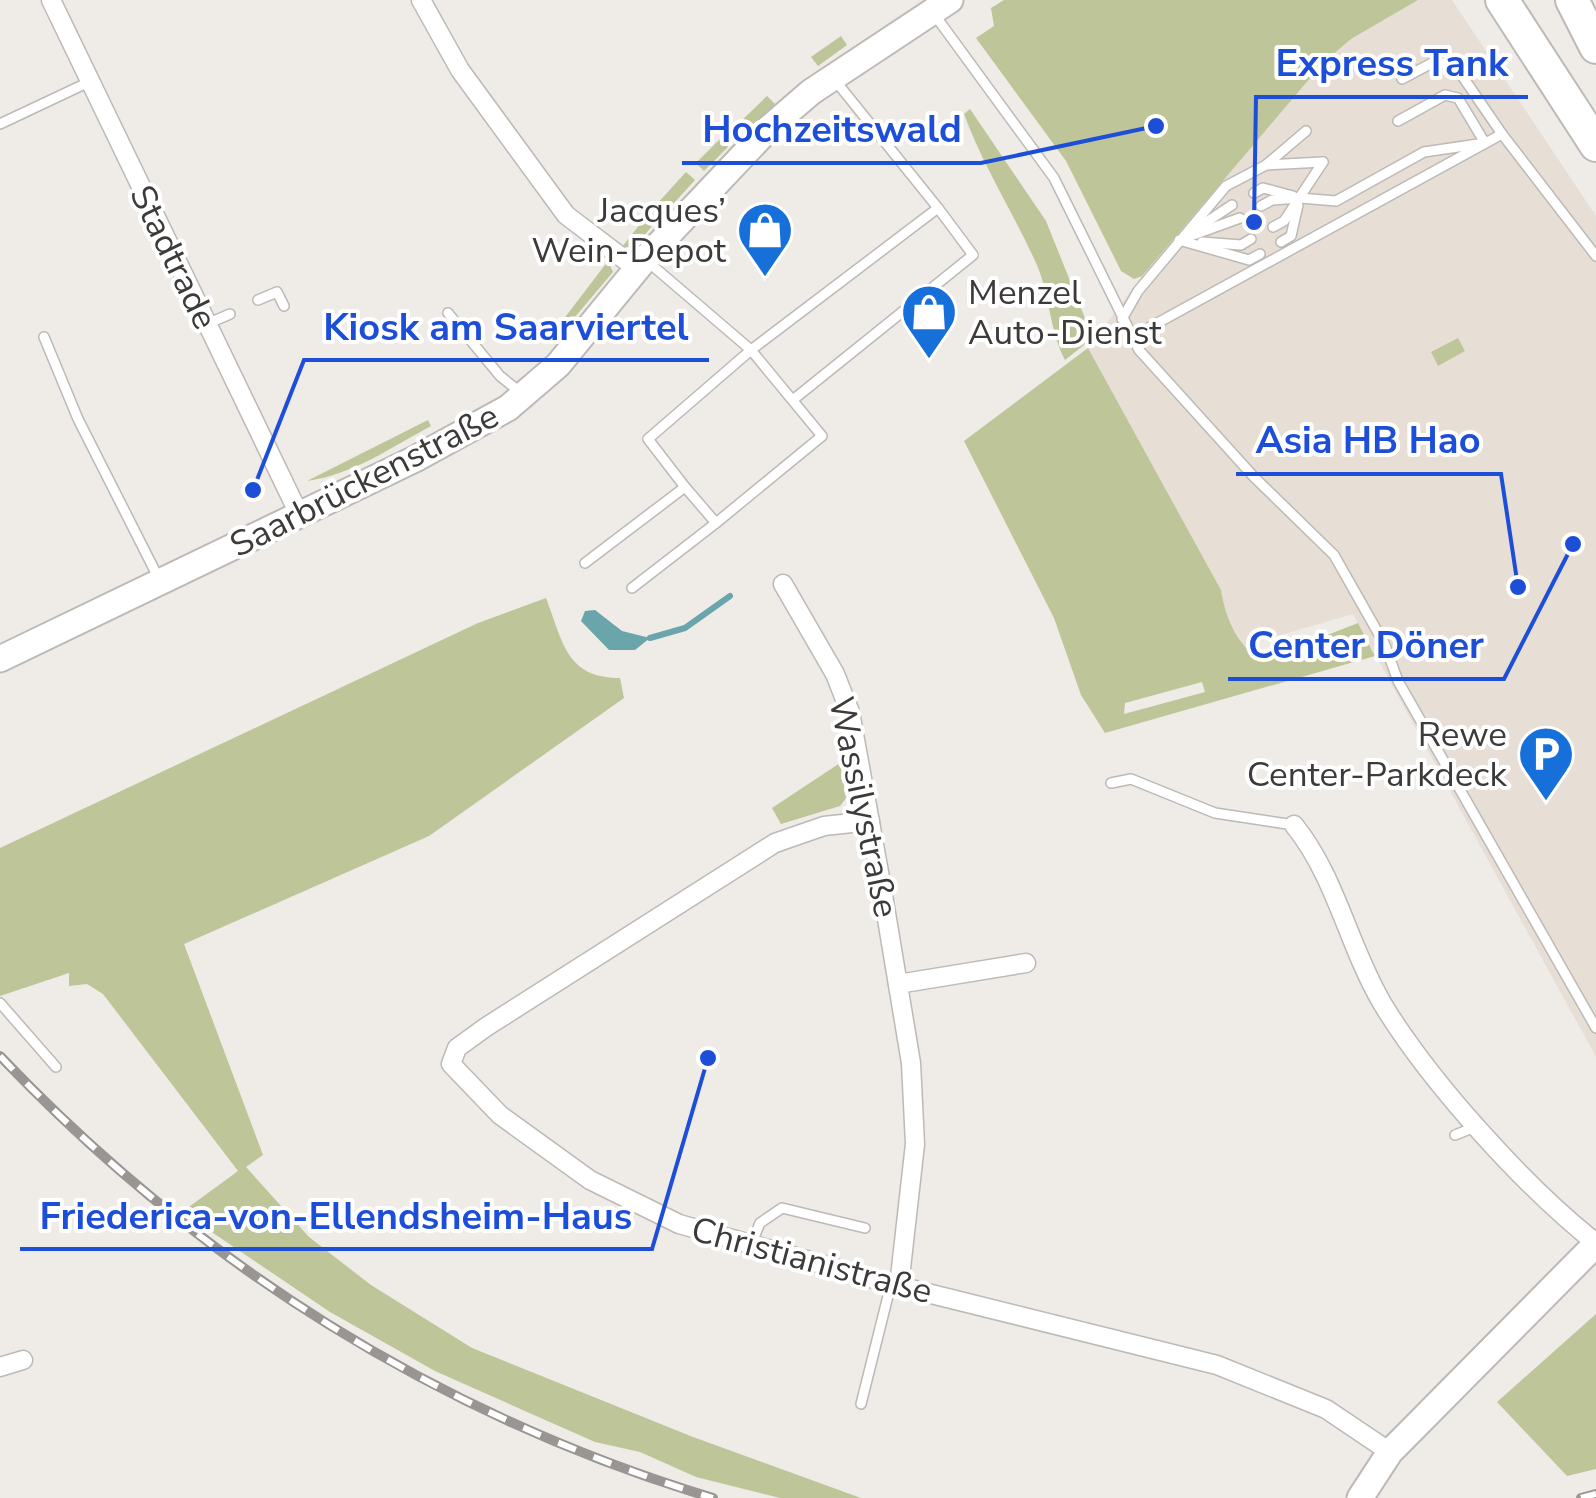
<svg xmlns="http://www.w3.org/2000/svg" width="1596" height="1498" font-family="'Nunito Sans',sans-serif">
<rect width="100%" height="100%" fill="#efebe7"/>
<!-- built -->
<polygon fill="#e7dfd5" points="1418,0 1452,0 1596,216 1596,1057 1353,614 1244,646 1224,613 1221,590 1088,348 1142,276 1323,63 1351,39"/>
<!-- green -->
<g fill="#bec598" fill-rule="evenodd">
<polygon points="1004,0 1418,0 1351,39 1323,63 1142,276 1134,279 1121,271 1066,161 976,38 994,26 991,8"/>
<polygon points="841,36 847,45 818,66 811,57"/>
<polygon points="767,96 775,104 745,133 737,125"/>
<path d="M 970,109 L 1046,221 L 1093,338 L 1065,360 C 1049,329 1050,294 1036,263 C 1013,212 983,166 964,114 Z"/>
<polygon points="720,139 728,147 704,171 696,163"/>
<polygon points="686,172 695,180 665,213 656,205"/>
<polygon points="648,214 656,221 635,247 622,247"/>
<polygon points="608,261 613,272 569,324 563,320"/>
<polygon points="1458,338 1465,351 1438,366 1431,352"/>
<path d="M 1088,348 L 1221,590 C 1225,616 1235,639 1255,657 L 1294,648 L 1358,623 L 1375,656 L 1105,733 L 1081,695 L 1054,618 L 964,441 ZM 1202,682 L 1205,692 L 1124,714 L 1125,703 Z"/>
<path d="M 428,420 L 431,426 C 392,447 352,475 307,481 Z"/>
<path d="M 546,598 C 563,642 566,678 620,678 L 624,698 L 429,836 L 184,944 L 263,1155 L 246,1167 L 309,1237 L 371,1285 L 472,1348 L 693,1437 L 861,1498 L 780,1498 L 696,1477 L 640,1452 L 595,1442 L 435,1371 L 330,1312 L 182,1212 L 238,1171 L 103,994 L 87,984 L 69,986 L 69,973 L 0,996 L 0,848 L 478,623 Z"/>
<polygon points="840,763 846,798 840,806 781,824 772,808"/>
<polygon points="1596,1314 1596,1469 1567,1476 1497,1402"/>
</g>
<!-- water -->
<polygon fill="#69a5ab" points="595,610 622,631 650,638 635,650 609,650 581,621 585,611"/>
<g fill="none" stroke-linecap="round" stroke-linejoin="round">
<!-- stream -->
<polyline stroke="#69a5ab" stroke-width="6" points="650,638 685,628 730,596"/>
<!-- lane casing -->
<g stroke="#bdb9b6" stroke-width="12">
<g id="lane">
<polyline points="934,14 1054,178 1139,350 1254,477 1334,555 1385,645 1398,681 1596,1028"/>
<polyline points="834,79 938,208"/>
<polyline points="1402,79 1432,63 1454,64 1502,134"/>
<polyline points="0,124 89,82"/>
<polyline points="1266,165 1323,162"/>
<polyline points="1254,193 1263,188 1293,196"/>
<polyline points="1261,206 1272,200 1300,198 1336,201 1424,152 1485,143 1458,98 1445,95 1398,121"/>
<polyline points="1273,227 1284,221 1323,162"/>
<polyline points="1190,233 1232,205"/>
<polyline points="1182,239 1240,218"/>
<polyline points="1179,240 1249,260 1260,254"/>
<polyline points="1202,242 1241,245 1251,239"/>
<polyline points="1281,242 1291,236 1298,205"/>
<polyline points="647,261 751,350 822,436 716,523"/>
<polyline points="258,300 277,292 284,306"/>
<polyline points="448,313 500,376 520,392"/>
<polyline points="1122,319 1138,291 1226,186 1266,165 1306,131"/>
<polyline points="207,324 230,314"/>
<polyline points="44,337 78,419 159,579"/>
<polyline points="1132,337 1502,134 1596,256"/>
<polyline points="585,563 685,487 648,439 751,350 938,208 973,255 794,399"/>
<polyline points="632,588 716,523 685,487"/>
<polyline points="1111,783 1131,779 1215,813 1294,825"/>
<polyline points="0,1003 56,1067"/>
<polyline points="1455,1135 1475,1127"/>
<polyline points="751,1245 760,1223 782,1208 865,1228"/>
<polyline points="861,1404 891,1284"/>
</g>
</g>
<!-- street casing -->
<g stroke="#bdb9b6" stroke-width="21">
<g id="street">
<polyline points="51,0 299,514"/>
<polyline points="421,0 460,70 566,215 637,269"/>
<polyline points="783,584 835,674 850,712 881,883 911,1063 915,1144 899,1286"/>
<polyline points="870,821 824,826 775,843 486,1027 457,1048 451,1064 500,1115 590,1180 679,1224 899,1286 1217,1365 1326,1409 1390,1452"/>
<path d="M 1294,825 C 1336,877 1348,945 1382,1003 C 1429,1081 1524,1186 1596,1243"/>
<polyline points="898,984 1026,963"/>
<polyline points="0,1367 23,1360"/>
</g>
</g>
<!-- secondary casing -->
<g stroke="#bdb9b6" stroke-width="29">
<g id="secondary">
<polyline points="0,659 415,459 508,408 558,365 645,259 768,129 811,92 950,0"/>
<polyline points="1360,1498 1390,1452 1596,1244"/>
</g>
</g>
<!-- highway casing -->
<g stroke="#bdb9b6" stroke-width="36">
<g id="highway">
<polyline points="1502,0 1596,145"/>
<polyline points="1572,0 1596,47"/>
</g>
</g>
<!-- lane -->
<use href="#lane" stroke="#fff" stroke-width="9"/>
<!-- street -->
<use href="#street" stroke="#fff" stroke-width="18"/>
<!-- secondary -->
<use href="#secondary" stroke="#fff" stroke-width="25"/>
<!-- highway -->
<use href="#highway" stroke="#fff" stroke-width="32"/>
<!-- rail casing -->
<g stroke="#989592" stroke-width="10">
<g id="rail">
<path d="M 0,1056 C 198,1264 438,1415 713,1498"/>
<polyline points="1581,1498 1596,1494"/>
</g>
</g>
<!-- rail -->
<use href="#rail" stroke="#fff" stroke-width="6" stroke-dasharray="19" stroke-linecap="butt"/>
</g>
<!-- icons -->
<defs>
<g id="shop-pin" transform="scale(2.875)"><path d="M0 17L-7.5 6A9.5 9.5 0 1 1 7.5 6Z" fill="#1770d9" stroke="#fff"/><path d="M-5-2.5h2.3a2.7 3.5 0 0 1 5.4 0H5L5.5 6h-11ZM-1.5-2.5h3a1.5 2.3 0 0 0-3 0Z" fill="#fff"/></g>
<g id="parking-pin" transform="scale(2.875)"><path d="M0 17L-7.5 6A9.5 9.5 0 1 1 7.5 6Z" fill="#1770d9" stroke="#fff"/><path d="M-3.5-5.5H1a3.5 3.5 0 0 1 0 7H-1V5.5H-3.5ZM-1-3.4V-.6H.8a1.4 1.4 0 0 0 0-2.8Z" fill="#fff"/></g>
</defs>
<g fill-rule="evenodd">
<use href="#shop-pin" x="765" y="230"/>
<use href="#shop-pin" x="929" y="312"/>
<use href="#parking-pin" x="1546" y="754"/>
</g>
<g text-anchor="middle" stroke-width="8" stroke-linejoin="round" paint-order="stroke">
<!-- poi labels -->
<g font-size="35" fill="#3d3b3a" stroke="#fff" text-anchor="end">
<text x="726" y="222">Jacques’<tspan x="726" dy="40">Wein-Depot</tspan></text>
<text x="968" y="304" text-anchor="start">Menzel<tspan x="968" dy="40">Auto-Dienst</tspan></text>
<text x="1507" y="746">Rewe<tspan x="1507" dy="40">Center-Parkdeck</tspan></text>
</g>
<!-- street labels -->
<g font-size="35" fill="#3d3b3a" stroke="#fff">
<text transform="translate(174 257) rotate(64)" y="12">Stadtrade</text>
<text transform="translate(364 480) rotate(-27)" y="12">Saarbrückenstraße</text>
<text transform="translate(864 807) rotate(78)" y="12">Wassilystraße</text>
<text transform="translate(812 1260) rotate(15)" y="12">Christianistraße</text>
</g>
</g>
<!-- callouts -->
<path fill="none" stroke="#1d4ed8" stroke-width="4" d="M1254 222L1256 97H1528M1156 126L981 163H682M253 490L304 360H709M1518 587L1501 474H1236M1573 544L1504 679H1228M708 1058L652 1249H20"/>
<g fill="#1d4ed8" stroke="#fff" stroke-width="4">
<circle cx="1254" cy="222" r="10"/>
<circle cx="1156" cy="126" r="10"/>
<circle cx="253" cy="490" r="10"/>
<circle cx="1518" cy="587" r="10"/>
<circle cx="1573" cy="544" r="10"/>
<circle cx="708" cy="1058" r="10"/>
</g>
<g font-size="38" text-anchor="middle" font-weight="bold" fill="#1d4ed8" stroke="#fff" stroke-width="8" stroke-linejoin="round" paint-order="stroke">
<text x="1392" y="76">Express Tank</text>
<text x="832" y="142">Hochzeitswald</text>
<text x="506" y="340">Kiosk am Saarviertel</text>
<text x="1368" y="453">Asia HB Hao</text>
<text x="1366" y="658">Center Döner</text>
<text x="336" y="1229">Friederica-von-Ellendsheim-Haus</text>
</g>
</svg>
